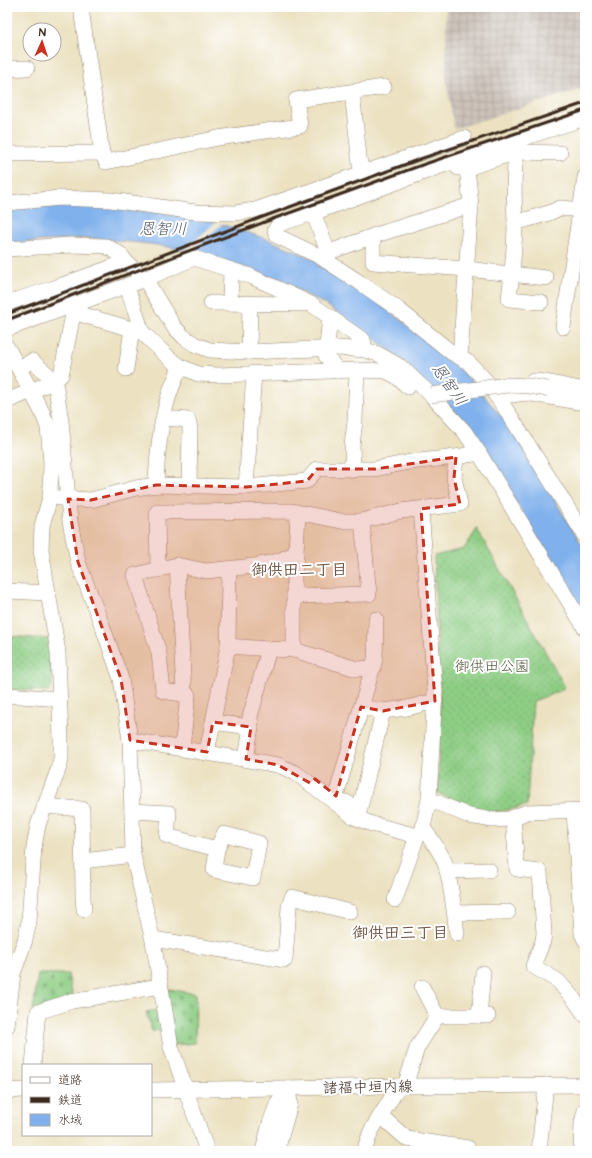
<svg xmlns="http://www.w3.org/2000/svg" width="592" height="1158" font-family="'Architects Daughter','Klee One',sans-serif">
<defs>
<pattern id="industrial-grid" width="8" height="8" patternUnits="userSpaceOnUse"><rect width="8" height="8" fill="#ccc2b9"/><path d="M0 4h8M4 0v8" fill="none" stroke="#b0a79f"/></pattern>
<pattern id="grass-dots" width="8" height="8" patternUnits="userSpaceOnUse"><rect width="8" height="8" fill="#8ecd84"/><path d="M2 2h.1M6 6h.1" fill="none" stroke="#7bb072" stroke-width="1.8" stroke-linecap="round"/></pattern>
<pattern id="cemetery-stones" width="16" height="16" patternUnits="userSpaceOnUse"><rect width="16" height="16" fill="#8ecd84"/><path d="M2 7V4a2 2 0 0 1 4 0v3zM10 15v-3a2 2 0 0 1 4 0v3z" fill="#7bb072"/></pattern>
</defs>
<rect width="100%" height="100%" fill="#fff"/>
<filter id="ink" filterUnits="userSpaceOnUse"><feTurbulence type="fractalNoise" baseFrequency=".025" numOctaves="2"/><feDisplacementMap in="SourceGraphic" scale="8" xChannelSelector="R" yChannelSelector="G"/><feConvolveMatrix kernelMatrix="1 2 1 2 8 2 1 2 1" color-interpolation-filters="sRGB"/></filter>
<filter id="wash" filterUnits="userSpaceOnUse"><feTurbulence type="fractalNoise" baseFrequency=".012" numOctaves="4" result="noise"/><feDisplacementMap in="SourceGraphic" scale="16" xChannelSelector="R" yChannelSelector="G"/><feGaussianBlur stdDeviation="0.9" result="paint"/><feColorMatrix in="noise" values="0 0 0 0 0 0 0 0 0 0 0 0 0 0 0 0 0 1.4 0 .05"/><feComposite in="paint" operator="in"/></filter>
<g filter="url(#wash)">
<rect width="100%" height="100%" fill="#ece2c2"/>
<!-- industrial -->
<polygon fill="url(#industrial-grid)" points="446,7 585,7 585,88 454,129 446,80"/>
<!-- grass -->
<g fill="url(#grass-dots)" stroke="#647c51">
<path d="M 477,529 L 565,687 L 558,692 L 533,701 L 527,805 C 486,818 474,810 438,793 L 440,701 L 434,556 L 464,549 Z"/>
<polygon points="7,636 50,639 52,686 49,691 7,689"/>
</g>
<!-- cemetery -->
<g fill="url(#cemetery-stones)" stroke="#647c51">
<polygon points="38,974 68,974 73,998 33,1010"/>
<polygon points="164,988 196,994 195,1043 174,1045 171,1029 152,1031 146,1012 167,1008"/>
</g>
<!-- water -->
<polygon fill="#80b1ec" stroke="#5e6e85" points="82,204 189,216 211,221 264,238 300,253 330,268 441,349 471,380 509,426 585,550 585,618 495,467 407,364 384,346 328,306 287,284 255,271 202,253 151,244 91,238 7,243 7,208"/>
<!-- pier -->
<polygon fill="#ece2c2" points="216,222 222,224 191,252 184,250"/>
</g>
<g filter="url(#ink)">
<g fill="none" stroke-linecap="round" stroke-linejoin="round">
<!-- minor casing -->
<g stroke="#948670" stroke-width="16">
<g id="minor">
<polyline points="82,7 82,15 102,153 106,162 218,138 300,126 296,100 384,87"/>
<polyline points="7,69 27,68"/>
<polyline points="352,92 360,165 367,172"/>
<polyline points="585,118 468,156 313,213 279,224 275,230 277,236 319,256 359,282 398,309 452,353 468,362 486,381 509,414 585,536"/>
<path d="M 518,140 C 513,167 514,195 515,222 C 515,248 512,273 509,299 L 541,302"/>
<polyline points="7,154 102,153"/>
<polyline points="458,168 467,168 516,152 560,153"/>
<polyline points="7,203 60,198 111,200 195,212 235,213 255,210 464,138"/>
<polyline points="310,204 328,252"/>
<polyline points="515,223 549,213 560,208 585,210"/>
<polyline points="373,236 373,262 467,269 546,278"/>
<polyline points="7,249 71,245 106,246 120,254 126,262 145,279 174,327 184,337 194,344 210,350 249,352 338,348 365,350 378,354 401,367 431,395 464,431 479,453 585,628"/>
<polyline points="319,256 373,236 471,205"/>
<polyline points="127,286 142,332 170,359 180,366 198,374 218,375 357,370 386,371 396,376 408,387"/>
<polyline points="7,303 54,288 126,262"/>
<polyline points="211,303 306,304"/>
<polyline points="230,303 231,270"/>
<polyline points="73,312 142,332"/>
<polyline points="330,317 326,356 338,371"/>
<polyline points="563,327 585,177"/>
<polyline points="7,329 145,279 194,258 250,276 281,290 311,304 363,340 365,350"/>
<polyline points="7,347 31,391 42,412 48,427 51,462 50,497 42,526 41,550 58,652 61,740 61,759 58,770 38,825 34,847 29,922 25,940 13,974 7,1026"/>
<polyline points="249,352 250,304"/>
<polyline points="460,356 471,205 467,168 468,156"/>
<polyline points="19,368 32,361 55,381 61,421 70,521 78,562 102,625 121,679 130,740 133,855 153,941 171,1047 207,1151"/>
<polyline points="126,369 132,329"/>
<polyline points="533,381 546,382 585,390"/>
<polyline points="497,397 526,393 585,403"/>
<polyline points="7,401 55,381 61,375 75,304"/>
<polyline points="164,418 188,420 190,428 189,487"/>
<polyline points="353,470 352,446 355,421 357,370"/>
<path d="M 156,485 C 157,455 160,422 170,392 C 173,384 177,375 180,366"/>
<polyline points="246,487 254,373"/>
<polyline points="59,498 91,500 136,488 156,485 246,487 307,481 317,469 375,469 410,462 456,457 479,453"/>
<polyline points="177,565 184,693"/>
<polyline points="158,570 157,512 292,511 341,521 362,521 401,511 460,504 454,478 456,457"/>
<polyline points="7,591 48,593"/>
<polyline points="294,596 369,594 362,521"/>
<polyline points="228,646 269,649 294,650 357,669 373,668"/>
<polyline points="294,650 294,575 296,553"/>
<polyline points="7,695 60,699"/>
<polyline points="361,707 383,711 407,708 435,701"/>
<polyline points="213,722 251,727"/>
<polyline points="130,740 278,765 296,773 354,817 372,824 417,836 421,833 423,828 429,799 435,691 421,509"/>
<polyline points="182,748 188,695 163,691 159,653 135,575 177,565 206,571 254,566 278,561 296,553 298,513"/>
<polyline points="207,752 228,646 229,569"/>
<polyline points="246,759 251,727 250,717 269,649"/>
<polyline points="336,796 375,659 376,619"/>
<polyline points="429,799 469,816 493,820 509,819 527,812 585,810"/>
<polyline points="346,802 359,812 383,711"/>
<polyline points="44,806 82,809 83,898 84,909"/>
<polyline points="132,811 169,813 167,836 217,849 224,834 259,843 253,878 214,870 217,849"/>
<polyline points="574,811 582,934 585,940"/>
<polyline points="513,818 517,869 540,872 544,933 543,941 533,966 558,981 573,998 585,1015"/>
<path d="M 423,828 C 432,840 441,852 446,866 C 452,888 454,911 457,934"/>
<polyline points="83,861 133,855"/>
<polyline points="447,871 489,870"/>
<polyline points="395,900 417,836"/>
<polyline points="455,913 508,912"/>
<polyline points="153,939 285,960 289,907 292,897 350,912"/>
<polyline points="422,987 437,1016"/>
<polyline points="479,1016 483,973"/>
<polyline points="33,1065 38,1012 72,1001 160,986"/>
<polyline points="405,1086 417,1048 437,1016 488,1016"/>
<polyline points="151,1090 399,1086 585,1085"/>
<polyline points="7,1091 23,1090"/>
<polyline points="381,1116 407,1139 468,1148"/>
<polyline points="263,1151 270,1123 278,1102 288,1088"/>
<polyline points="277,1151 290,1104 288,1088"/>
<polyline points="364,1151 371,1131 399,1086"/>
<polyline points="539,1151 546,1085"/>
<polyline points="581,1151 582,1123 585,1110"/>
</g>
</g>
<!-- minor -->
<use href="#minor" stroke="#fff" stroke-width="15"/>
<!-- rail -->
<g stroke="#3b2a1e" stroke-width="3">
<polyline points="7,314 268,215 420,159 585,103"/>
<polyline points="7,320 270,220 422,165 585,110"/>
</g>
<!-- minor-bridge casing -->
<g stroke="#948670" stroke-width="16" stroke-linecap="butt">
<polyline id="minor-bridge" points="431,395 508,385 529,386 548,389"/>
</g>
<!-- minor-bridge -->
<use href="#minor-bridge" stroke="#fff" stroke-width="15"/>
</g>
</g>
<!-- marked area -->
<path fill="#c8321e" fill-opacity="0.2" stroke="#c8321e" stroke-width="3" stroke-dasharray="8 5" stroke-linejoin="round" d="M 456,457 L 454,478 L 460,504 L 421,509 L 435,701 L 383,711 L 361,707 L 336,796 L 315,779 L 310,783 L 278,765 L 246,759 L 251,727 L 213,722 L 207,752 L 130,740 L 121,679 L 78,562 L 68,499 L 91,500 L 156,485 L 246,487 L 307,481 L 317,469 L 375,469 Z"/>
<g text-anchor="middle" stroke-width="4" stroke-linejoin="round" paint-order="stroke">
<!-- park labels -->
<g font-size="15" fill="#545b3d" stroke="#fff">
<text x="492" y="671">御供田公園</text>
</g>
<!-- street labels -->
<g font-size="15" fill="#3b2a1e" stroke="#fff">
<text transform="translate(368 1087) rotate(-1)" y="5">諸福中垣内線</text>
</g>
<!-- water labels -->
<g font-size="16" font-style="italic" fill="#535966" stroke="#fff">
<text x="163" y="234">恩智川</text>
<text transform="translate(450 384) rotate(55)" y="6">恩智川</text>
</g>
<!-- neighbourhood labels -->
<g font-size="16" font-weight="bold" fill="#6f5341" stroke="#fff">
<text x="299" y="575">御供田二丁目</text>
<text x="400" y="938">御供田三丁目</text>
</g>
</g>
<!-- margin -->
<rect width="592" height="1158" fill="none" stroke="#fff" stroke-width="24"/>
<!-- legend -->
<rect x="22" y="1064" width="130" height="72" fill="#ffffff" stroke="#b1aaa5"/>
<rect x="30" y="1077" width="20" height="6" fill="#ffffff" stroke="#b1aaa5"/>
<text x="58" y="1084" font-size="12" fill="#3b2a1e">道路</text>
<rect x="30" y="1097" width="20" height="6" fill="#3b2a1e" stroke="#b1aaa5"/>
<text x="58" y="1104" font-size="12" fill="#3b2a1e">鉄道</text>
<rect x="30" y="1114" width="20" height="12" fill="#80b1ec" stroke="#b1aaa5"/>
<text x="58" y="1124" font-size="12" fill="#3b2a1e">水域</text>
<!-- north arrow -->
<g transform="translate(42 42) rotate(3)"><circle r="19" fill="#ffffff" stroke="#b1aaa5"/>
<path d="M0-3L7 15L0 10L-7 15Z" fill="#c8321e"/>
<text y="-6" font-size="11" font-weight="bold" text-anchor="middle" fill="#3b2a1e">N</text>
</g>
</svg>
